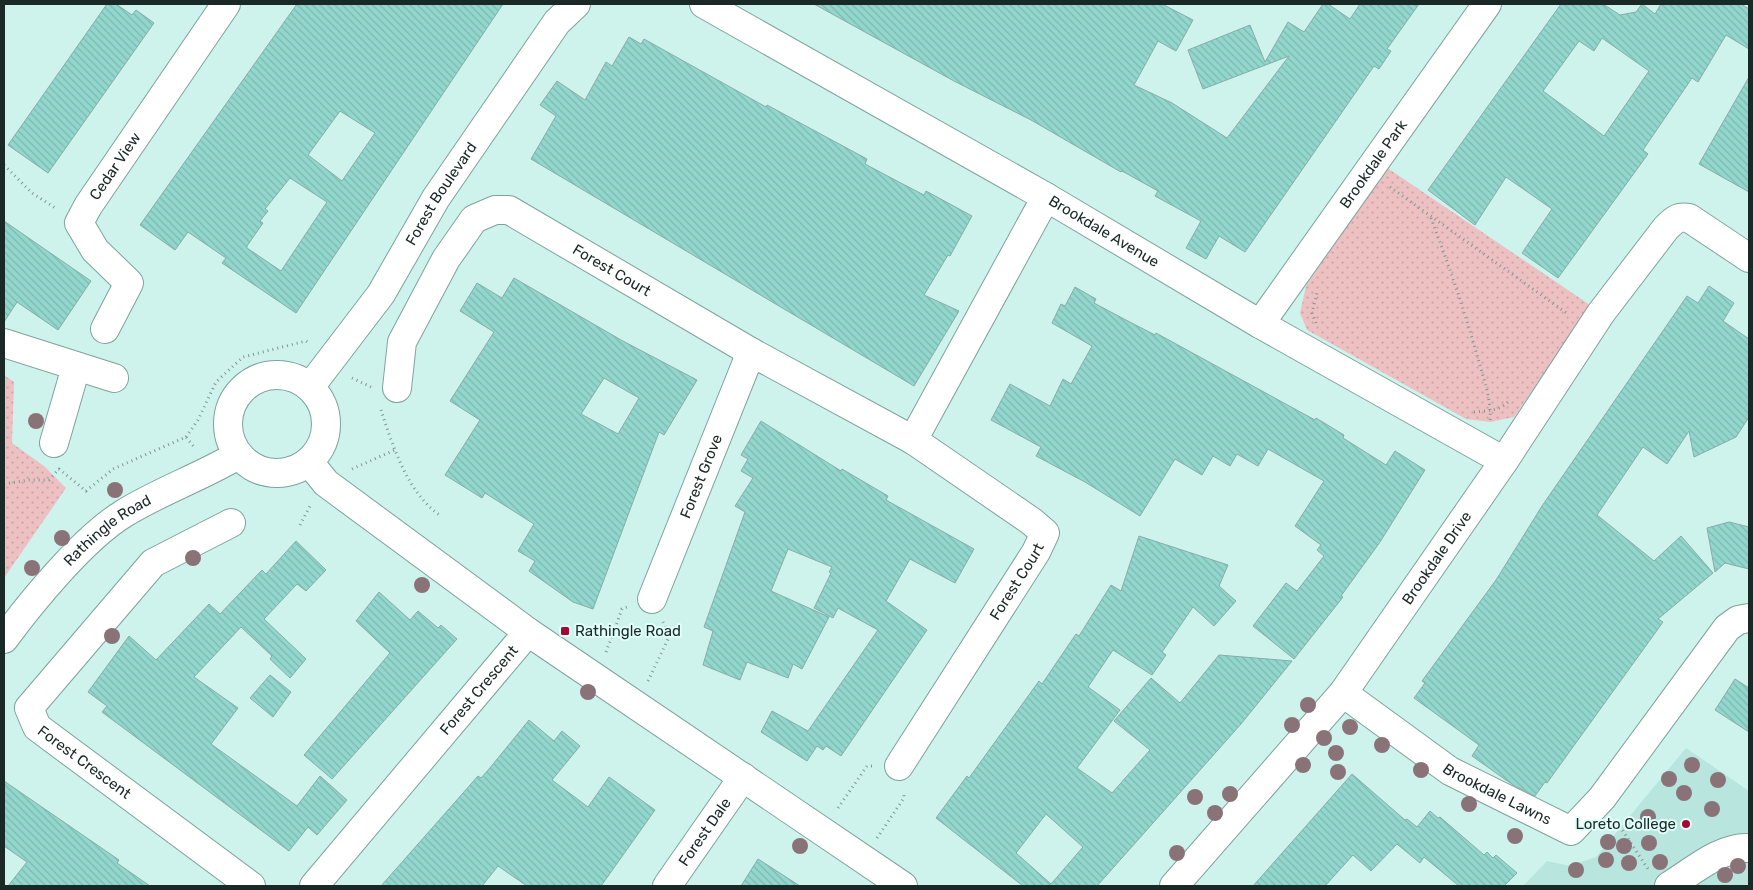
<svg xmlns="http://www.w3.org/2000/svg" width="1753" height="890" font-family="Rubik,sans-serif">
<defs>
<pattern id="grass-dots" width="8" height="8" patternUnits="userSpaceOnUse" patternTransform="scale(1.25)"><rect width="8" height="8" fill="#edc0c1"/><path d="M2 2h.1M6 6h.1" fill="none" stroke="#cba5a6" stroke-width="1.8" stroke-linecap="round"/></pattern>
<pattern id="building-back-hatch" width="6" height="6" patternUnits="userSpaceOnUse" patternTransform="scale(1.25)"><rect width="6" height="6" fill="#92d7cd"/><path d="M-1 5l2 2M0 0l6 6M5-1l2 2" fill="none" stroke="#7db9b0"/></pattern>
</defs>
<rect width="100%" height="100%" fill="#cef3ed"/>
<!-- built -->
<polygon fill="#b8e5de" points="1686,748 1749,791 1749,886 1523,886 1547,861 1570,866 1596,857"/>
<!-- grass -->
<g fill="url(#grass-dots)">
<polygon points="1386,167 1590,305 1514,417 1490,422 1466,419 1307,330 1300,313 1306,286"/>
<polygon points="4,375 14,382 12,443 44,466 66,488 4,578"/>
</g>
<!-- building -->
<g fill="url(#building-back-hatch)" stroke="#89aca7" fill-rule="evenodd">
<polygon points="107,4 116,4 132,15 136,10 154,23 48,173 8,145"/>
<path d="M 297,4 L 503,4 L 296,313 L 222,263 L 226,258 L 188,232 L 175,250 L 140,225 ZM 340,111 L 375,133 L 342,181 L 308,155 ZM 290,178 L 327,202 L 281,271 L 247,248 L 247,246 L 263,223 L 260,221 L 268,211 L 265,209 Z"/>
<polygon points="814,4 1162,4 1193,20 1176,51 1158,41 1134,85 1172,103 1227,138 1289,56 1203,89 1188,50 1250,25 1265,62 1288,22 1304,32 1323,4 1328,4 1350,19 1360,4 1419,4 1387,49 1391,51 1379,69 1374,66 1245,252 1219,236 1206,259 1186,248 1201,221 1155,196 1158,191 1122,171 1121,172 1031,120 954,81"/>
<path d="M 1561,4 L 1603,4 L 1620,15 L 1636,12 L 1642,4 L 1655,14 L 1661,4 L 1741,4 L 1749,9 L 1749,49 L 1726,35 L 1698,82 L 1692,78 L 1643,150 L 1648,154 L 1558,278 L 1522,253 L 1552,209 L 1506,177 L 1475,225 L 1428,190 ZM 1602,38 L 1649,71 L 1604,136 L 1543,91 L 1579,41 L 1594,51 Z"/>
<polygon points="629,37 641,44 644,39 766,107 767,105 867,159 865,164 897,181 924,195 926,191 972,216 950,256 948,255 924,295 959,311 914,386 531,159 556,116 540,105 557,81 585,100 606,62 612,66"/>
<polygon points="1749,77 1749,192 1699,164"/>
<polygon points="4,221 91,281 58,330 17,302 4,322"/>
<path d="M 514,278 L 621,340 L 697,380 L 664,435 L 659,432 L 593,609 L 573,602 L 529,571 L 535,561 L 518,551 L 534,524 L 485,493 L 482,498 L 445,475 L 480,420 L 450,401 L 494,332 L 460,311 L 477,283 L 502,298 ZM 604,378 L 639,398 L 618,434 L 581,414 Z"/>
<polygon points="1709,286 1734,303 1723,321 1749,339 1749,417 1736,437 1694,457 1689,431 1667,464 1643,447 1597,515 1654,561 1681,536 1713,573 1658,619 1663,622 1547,783 1545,782 1535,796 1513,785 1472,756 1479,745 1414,698 1425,683 1422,681 1496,580 1542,506 1687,296 1698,303"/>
<polygon points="1075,287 1096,299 1094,303 1124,319 1155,335 1156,333 1315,420 1316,418 1344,435 1343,438 1386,465 1395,451 1425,470 1380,542 1341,596 1343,597 1294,659 1253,626 1286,583 1297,591 1324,556 1317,550 1321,545 1295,526 1324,481 1268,449 1258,466 1237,454 1230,466 1213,456 1202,475 1175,459 1140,516 1085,482 1036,456 1041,447 991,420 1010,384 1050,406 1063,379 1071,384 1092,346 1052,323 1061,304 1065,306"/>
<polygon points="761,421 841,471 842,469 888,496 886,500 974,549 955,583 910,559 886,601 927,630 841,756 826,746 823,750 817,746 807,761 761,732 772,711 808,731 878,630 838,608 833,618 814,608 831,573 829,572 832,567 788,549 771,591 829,617 802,669 793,664 788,678 747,662 740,680 703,665 713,631 704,627 745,512 735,506 753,478 741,471 748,459 741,455"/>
<polygon points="1729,522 1749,527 1749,569 1725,563 1715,572 1707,528"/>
<path d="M 1139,536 L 1228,565 L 1219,586 L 1236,601 L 1214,626 L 1193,607 L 1162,652 L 1166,655 L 1152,675 L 1113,650 L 1088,687 L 1120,710 L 1077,768 L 1112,793 L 1150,750 L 1114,721 L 1151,678 L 1180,703 L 1219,655 L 1292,661 L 1241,724 L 1097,886 L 1023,886 L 936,818 L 967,776 L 969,778 L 1039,681 L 1042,684 L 1076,634 L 1079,636 L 1111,585 L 1121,591 ZM 1046,814 L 1083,847 L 1051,884 L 1016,853 Z"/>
<polygon points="296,541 326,570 306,591 297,584 264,619 306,659 290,678 270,659 272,656 241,627 194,677 238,708 211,744 297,806 320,776 347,800 317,835 308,827 289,851 102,712 107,706 88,692 129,636 156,660 209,604 220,614 262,570 266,574"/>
<polygon points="379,592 410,620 418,611 438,628 441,625 457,639 332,779 304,755 390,653 356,621"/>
<polygon points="270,675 291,692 273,717 250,698"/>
<polygon points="1735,679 1749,688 1749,732 1715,710"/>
<polygon points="529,720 554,741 562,731 580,746 552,780 588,807 609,777 655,810 601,886 527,886 498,866 482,886 381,886 478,776 481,778 489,769"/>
<polygon points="1352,774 1405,820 1407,819 1417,827 1430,811 1438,818 1440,817 1484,855 1487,852 1493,858 1496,855 1517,873 1504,886 1459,886 1424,857 1420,863 1397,844 1371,871 1353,855 1325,886 1253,886"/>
<polygon points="4,781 119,860 117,863 150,886 8,886 27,862 4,846"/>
<polygon points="758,859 800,886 741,886"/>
</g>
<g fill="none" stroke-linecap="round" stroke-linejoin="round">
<!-- minor casing -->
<g stroke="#7fa29d" stroke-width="30">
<g id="minor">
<path id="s1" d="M 704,4 L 1046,197 L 1260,324 L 1504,461"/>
<path id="s2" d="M 1260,324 L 1487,4"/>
<path id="s3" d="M 105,329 L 129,283 L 95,250 L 79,223 L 88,206 L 226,4"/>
<polyline points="4,343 114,378"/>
<circle cx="277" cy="424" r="49"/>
<path id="s4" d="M 310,387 L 381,294 L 436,198 L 557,22 L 576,4"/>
<path id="s5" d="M 397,388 L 402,342 L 446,259 L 474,219 L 495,210 L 509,210 L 751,352 L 913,440"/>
<polyline points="54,443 76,367"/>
<polyline points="309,462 326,483 528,632 903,886"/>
<path id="s6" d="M 231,523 L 153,563 L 29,708 L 37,727 L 251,886"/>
<path id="s7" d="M 652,599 L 751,352"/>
<path id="s8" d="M 4,639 C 32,601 83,539 123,514 C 160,491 201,477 238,455"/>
<path id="s9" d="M 1343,693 L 1450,771 L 1571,831 L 1602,798 L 1727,628 L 1738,620 L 1749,618"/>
<path id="s10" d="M 899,766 L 1036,552 L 1045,533 L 1031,521 L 913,440 L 1046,197"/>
<path id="s11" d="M 314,886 L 528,632"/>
<path id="s12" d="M 667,886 L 743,777"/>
<path id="s13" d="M 1174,886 L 1343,693 L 1504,461 L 1601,313 L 1666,228 C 1674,220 1678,216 1689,218 L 1749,258"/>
<path d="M 1669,886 C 1692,872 1721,846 1749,848"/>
</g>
</g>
<!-- path -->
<g stroke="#7d9894" stroke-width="3" stroke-dasharray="1 4" stroke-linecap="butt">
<polyline points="4,165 32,193 57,209"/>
<polyline points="1390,187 1568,314"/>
<path d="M 1431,218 C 1448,263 1464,309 1477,355 C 1483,377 1492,400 1490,422"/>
<polyline points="1316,323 1312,313 1317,293"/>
<polyline points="352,378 371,387"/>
<path d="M 381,410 C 393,447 408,494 441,516"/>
<path d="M 1474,412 C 1486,411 1499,411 1508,402"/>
<polyline points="186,437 198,420 216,382 243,357 306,341 310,344"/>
<polyline points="352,469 395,450"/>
<polyline points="4,484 29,480 49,480 59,469 86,491 113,469 186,437 195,448"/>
<polyline points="300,525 311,504"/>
<polyline points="606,652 622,609 627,607"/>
<polyline points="648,681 670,635 663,622"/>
<polyline points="838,808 867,766 872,766"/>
<polyline points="1617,822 1648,869"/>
<polyline points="877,838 904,798 904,792"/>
</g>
<!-- minor -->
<use href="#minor" stroke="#fff" stroke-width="28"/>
</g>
<!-- trees -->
<g fill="#897378">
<circle cx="36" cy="421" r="8"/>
<circle cx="115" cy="490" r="8"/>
<circle cx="62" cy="538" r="8"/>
<circle cx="193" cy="558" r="8"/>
<circle cx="32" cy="568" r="8"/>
<circle cx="422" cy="585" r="8"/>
<circle cx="112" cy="636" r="8"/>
<circle cx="588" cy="692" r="8"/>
<circle cx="1308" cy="705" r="8"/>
<circle cx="1292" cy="725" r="8"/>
<circle cx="1350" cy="727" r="8"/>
<circle cx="1324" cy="738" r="8"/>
<circle cx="1382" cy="745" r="8"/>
<circle cx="1336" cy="753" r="8"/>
<circle cx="1303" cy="765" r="8"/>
<circle cx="1692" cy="765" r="8"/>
<circle cx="1421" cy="770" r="8"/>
<circle cx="1338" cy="772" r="8"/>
<circle cx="1669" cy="779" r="8"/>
<circle cx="1718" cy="780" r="8"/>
<circle cx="1684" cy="793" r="8"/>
<circle cx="1230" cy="794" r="8"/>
<circle cx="1195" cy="797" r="8"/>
<circle cx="1469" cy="804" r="8"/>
<circle cx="1712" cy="809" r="8"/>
<circle cx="1215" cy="813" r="8"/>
<circle cx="1648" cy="817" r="8"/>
<circle cx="1515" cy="836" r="8"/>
<circle cx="1608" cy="842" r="8"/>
<circle cx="1649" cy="843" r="8"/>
<circle cx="800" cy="846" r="8"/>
<circle cx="1624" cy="846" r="8"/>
<circle cx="1177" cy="853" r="8"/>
<circle cx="1606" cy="860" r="8"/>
<circle cx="1660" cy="862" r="8"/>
<circle cx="1629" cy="863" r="8"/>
<circle cx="1738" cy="866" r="8"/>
<circle cx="1576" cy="870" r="8"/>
<circle cx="1725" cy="875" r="8"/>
</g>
<!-- markers -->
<g fill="#a50933" stroke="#e1fffa" stroke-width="2">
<rect x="560" y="626" width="10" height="10" rx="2.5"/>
<circle cx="1686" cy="824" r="5"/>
</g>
<g text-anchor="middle" stroke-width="4" stroke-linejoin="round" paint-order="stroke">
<!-- street labels -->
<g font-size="15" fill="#1a2826" stroke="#e1fffa">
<text dy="5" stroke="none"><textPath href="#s2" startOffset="196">Brookdale Park</textPath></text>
<text dy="5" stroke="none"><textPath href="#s3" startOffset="198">Cedar View</textPath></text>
<text dy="5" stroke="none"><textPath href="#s4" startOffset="234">Forest Boulevard</textPath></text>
<text dy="5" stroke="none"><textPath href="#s1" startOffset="460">Brookdale Avenue</textPath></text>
<text dy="5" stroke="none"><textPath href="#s5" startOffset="345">Forest Court</textPath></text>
<text dy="5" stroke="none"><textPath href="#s7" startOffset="132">Forest Grove</textPath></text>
<text dy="5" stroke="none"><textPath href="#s8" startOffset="151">Rathingle Road</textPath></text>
<text dy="5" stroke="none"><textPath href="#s13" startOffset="421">Brookdale Drive</textPath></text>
<text dy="5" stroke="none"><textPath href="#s10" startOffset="219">Forest Court</textPath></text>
<text dy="5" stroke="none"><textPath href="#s11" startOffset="256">Forest Crescent</textPath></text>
<text dy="5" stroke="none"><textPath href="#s6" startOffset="358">Forest Crescent</textPath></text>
<text dy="5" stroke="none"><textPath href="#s9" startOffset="185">Brookdale Lawns</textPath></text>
<text dy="5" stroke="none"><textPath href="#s12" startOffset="66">Forest Dale</textPath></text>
</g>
<!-- poi labels -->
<g font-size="15" fill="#1a2826" stroke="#e1fffa" text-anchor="start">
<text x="575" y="636">Rathingle Road</text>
<text x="1676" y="829" text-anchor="end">Loreto College</text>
</g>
</g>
<!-- border -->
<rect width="1753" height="890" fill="none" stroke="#1a2826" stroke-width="10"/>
</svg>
